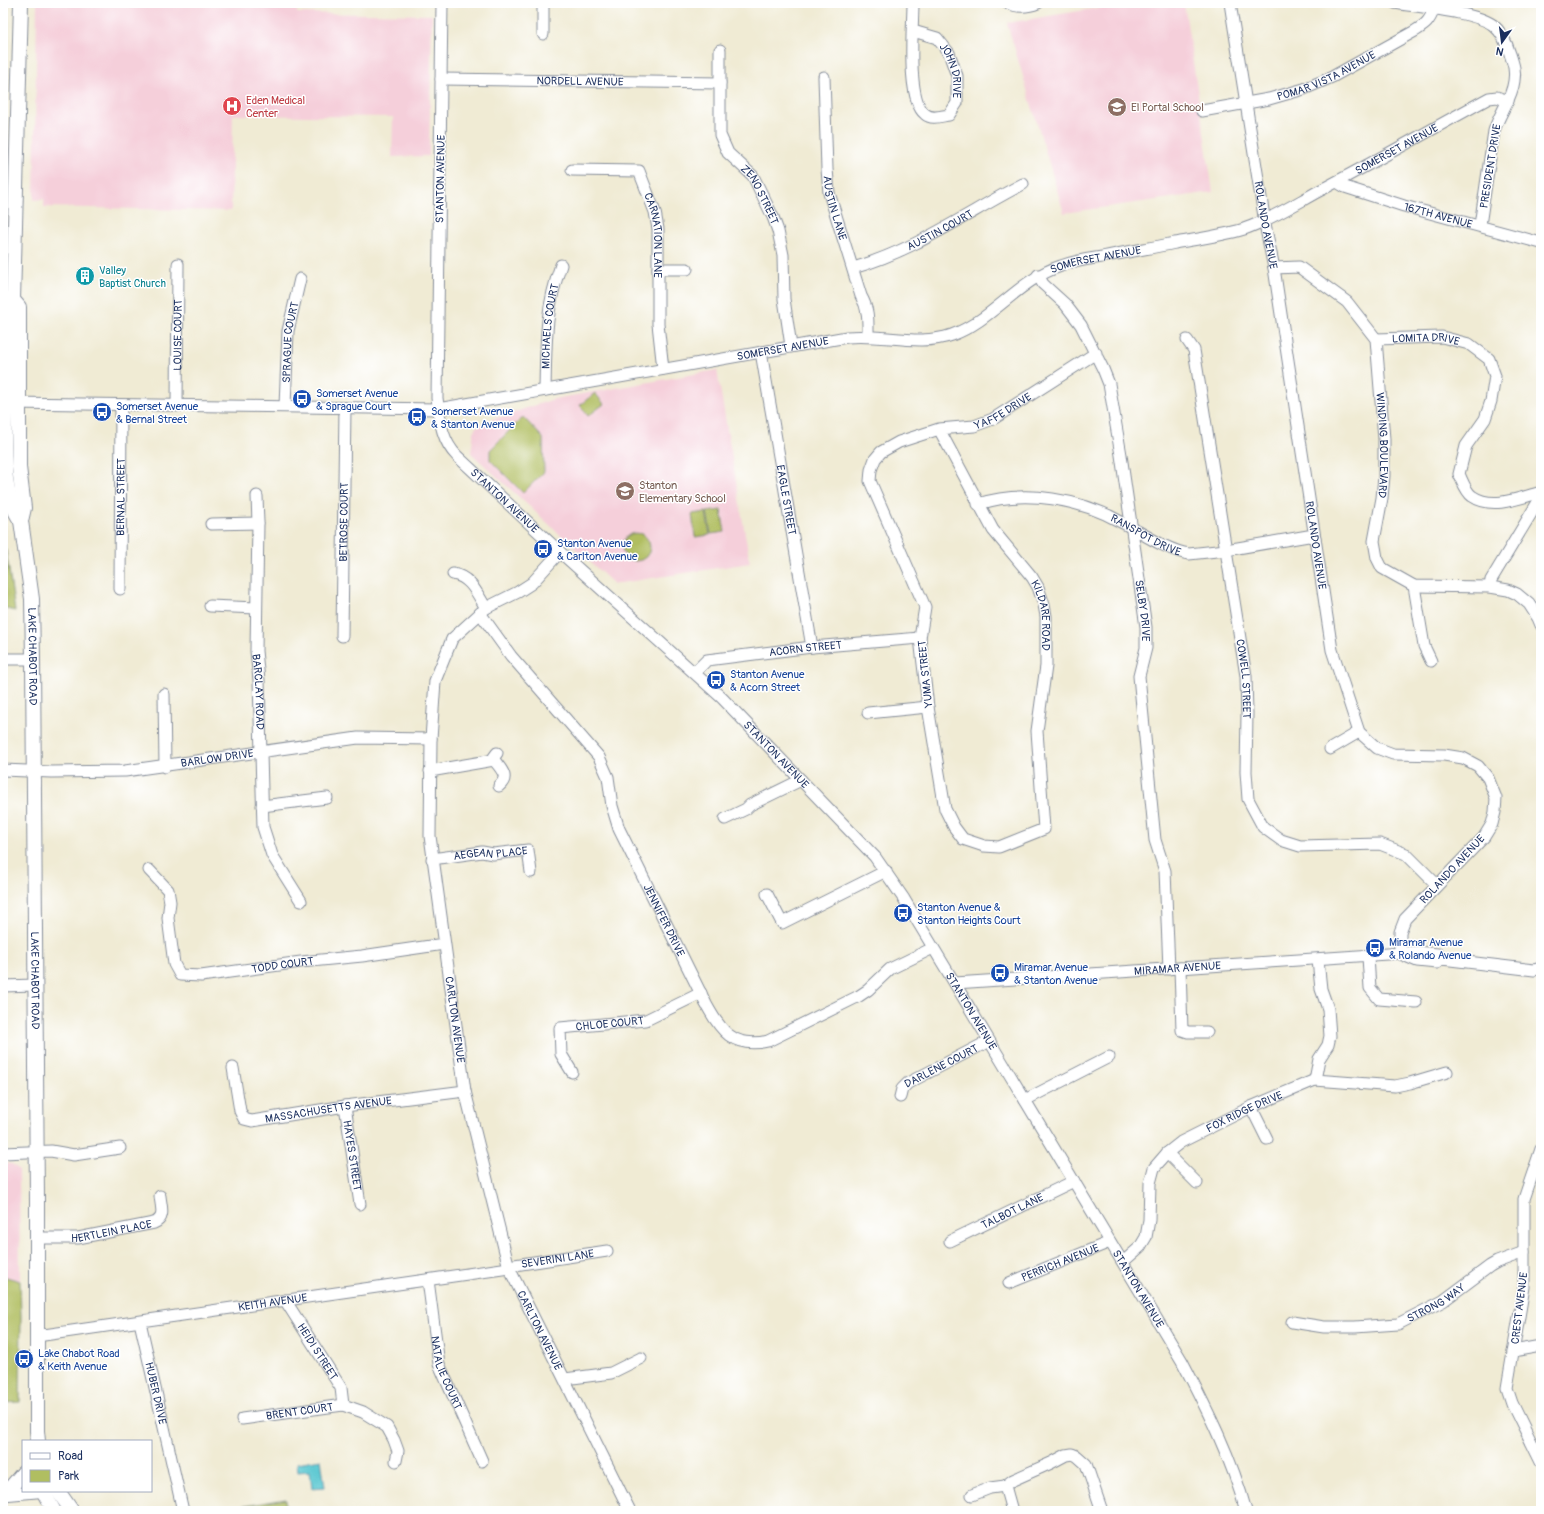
<svg xmlns="http://www.w3.org/2000/svg" width="1544" height="1514" font-family="Pangolin,sans-serif">
<rect width="100%" height="100%" fill="#fff"/>
<filter id="ink" filterUnits="userSpaceOnUse"><feTurbulence type="fractalNoise" baseFrequency=".025" numOctaves="2"/><feDisplacementMap in="SourceGraphic" scale="8" xChannelSelector="R" yChannelSelector="G"/><feConvolveMatrix kernelMatrix="1 2 1 2 8 2 1 2 1" color-interpolation-filters="sRGB"/></filter>
<filter id="wash" filterUnits="userSpaceOnUse"><feTurbulence type="fractalNoise" baseFrequency=".012" numOctaves="4" result="noise"/><feDisplacementMap in="SourceGraphic" scale="16" xChannelSelector="R" yChannelSelector="G"/><feGaussianBlur stdDeviation="0.9" result="paint"/><feColorMatrix in="noise" values="0 0 0 0 0 0 0 0 0 0 0 0 0 0 0 0 0 1.4 0 .05"/><feComposite in="paint" operator="in"/></filter>
<g filter="url(#wash)">
<rect width="100%" height="100%" fill="#f0ebd4"/>
<!-- built -->
<g fill="#f5cfda">
<polygon points="37,3 297,3 297,13 432,15 429,156 392,157 393,117 233,115 231,211 44,207 44,199 34,200"/>
<polygon points="1127,3 1184,3 1213,192 1064,213 1007,23"/>
<polygon points="717,370 750,563 614,584 471,453 474,430 476,427 488,421 554,399"/>
<polygon points="3,1163 12,1164 19,1170 20,1281 3,1276"/>
</g>
<!-- green -->
<g fill="#b0be61" stroke="#667660">
<polygon points="595,393 604,404 588,416 580,405"/>
<polygon points="523,417 543,438 544,472 523,493 490,460 490,450"/>
<polygon points="721,510 725,532 711,534 707,512"/>
<polygon points="706,512 710,535 695,537 692,514"/>
<circle cx="636" cy="547" r="14"/>
<polygon points="3,550 6,550 15,611 3,608"/>
<polygon points="3,1276 20,1281 21,1316 20,1402 3,1403"/>
<polygon points="286,1499 287,1511 239,1511 238,1507"/>
</g>
<!-- water -->
<polygon fill="#5bc8d1" stroke="#3b7c98" points="321,1459 325,1487 312,1488 310,1471 298,1472 297,1463"/>
</g>
<g filter="url(#ink)">
<g fill="none" stroke-linecap="round" stroke-linejoin="round">
<!-- minor casing -->
<g stroke="#868d99" stroke-width="13">
<g id="minor">
<path id="s1" d="M 442,3 L 437,398 C 440,419 441,440 457,456 L 560,552 L 722,698 L 875,857 L 904,899 L 1182,1361 C 1207,1409 1232,1459 1246,1511"/>
<polyline points="543,3 543,34"/>
<path d="M 1008,3 C 1018,8 1028,7 1038,3"/>
<path id="s2" d="M 1230,3 L 1266,229 L 1274,268 L 1332,650 L 1359,732 L 1377,748 L 1393,754 L 1444,755 L 1463,758 L 1478,766 L 1488,778 L 1496,798 L 1495,812 L 1492,824 L 1484,837 L 1405,919 L 1400,932 L 1400,954"/>
<path d="M 1395,3 C 1418,7 1476,12 1493,25 C 1502,32 1507,44 1510,54 C 1513,63 1516,71 1514,81 C 1512,99 1499,114 1494,131 L 1480,225"/>
<path id="s3" d="M 913,31 L 937,38 L 949,53 L 957,76 L 957,103 L 949,115 C 941,116 932,120 925,114 C 906,99 913,27 913,3"/>
<path id="s4" d="M 720,50 L 720,135 L 728,153 L 753,176 L 773,217 L 778,231 L 783,255 L 784,299 L 791,346"/>
<path id="s5" d="M 824,77 L 827,169 L 829,193 L 861,296 C 869,310 868,321 868,336"/>
<path id="s6" d="M 441,79 L 720,83"/>
<path id="s7" d="M 1202,111 L 1269,99 L 1304,89 L 1332,77 L 1415,31 C 1426,24 1429,22 1434,9"/>
<path id="s8" d="M 572,170 L 639,171 L 655,212 L 658,229 L 658,324 L 663,369"/>
<path id="s9" d="M 1337,182 L 1345,187 L 1404,206 L 1541,243"/>
<path id="s10" d="M 853,268 C 914,251 967,213 1023,184"/>
<path id="s11" d="M 1274,268 L 1299,267 L 1347,302 L 1376,339 L 1384,439 L 1384,476 L 1382,498 L 1374,541 L 1377,558 L 1382,568 L 1414,586 L 1490,587 L 1508,590 L 1517,594 L 1529,604 L 1538,618 L 1541,625"/>
<polyline points="658,269 687,269"/>
<path id="s12" d="M 1038,275 L 1043,284 L 1065,304 L 1081,325 L 1103,369 L 1109,384 L 1121,455 L 1146,627 L 1146,648 L 1139,676 L 1155,840 L 1165,871 L 1169,969"/>
<path id="s13" d="M 1376,339 L 1442,337 L 1469,344 L 1489,359 L 1495,376 L 1491,401 L 1485,419 L 1466,446 L 1459,474 C 1462,480 1466,492 1472,496 C 1492,510 1520,498 1541,492"/>
<path id="s14" d="M 1187,340 L 1194,350 L 1246,676 L 1247,714 L 1246,772 L 1248,799 L 1263,827 L 1281,840 L 1300,846 L 1380,844 L 1406,854 L 1437,885"/>
<path id="s15" d="M 761,352 L 812,647"/>
<path id="s16" d="M 545,390 C 546,343 545,309 561,265"/>
<path id="s17" d="M 11,403 L 438,409 L 847,337 C 882,333 918,347 952,335 C 993,320 1019,279 1061,266 C 1074,261 1088,259 1102,257 C 1126,252 1151,248 1175,243 C 1198,239 1221,236 1244,229 C 1270,220 1295,204 1319,191 C 1376,161 1432,129 1489,98 L 1497,97 L 1508,101"/>
<path id="s18" d="M 177,406 L 178,264"/>
<path id="s19" d="M 285,406 L 288,331 L 300,279"/>
<path id="s20" d="M 939,429 L 993,530 L 1032,577 L 1038,587 L 1044,605 L 1046,616 L 1046,666 L 1037,731 L 1044,829 L 999,847 L 984,846 L 963,839 L 954,827 L 945,809 L 928,707 L 920,638 L 925,607 L 870,481 L 871,470 L 875,459 L 881,452 L 899,442 L 939,429 L 974,426 L 993,419 L 1096,353"/>
<path id="s21" d="M 257,496 L 258,523 L 256,651 L 259,680 L 263,827 L 272,855 L 301,901"/>
<path id="s22" d="M 978,504 C 1025,489 1081,499 1123,523 C 1142,533 1168,551 1189,554 L 1226,550 L 1308,536 L 1315,538"/>
<polyline points="211,524 258,523"/>
<path id="s23" d="M 560,552 L 532,583 L 518,592 L 486,608 L 452,639 L 435,681 L 431,739 L 430,836 L 465,1091 L 509,1268 L 630,1511"/>
<path d="M 453,574 C 471,577 477,594 486,608"/>
<polyline points="1414,586 1424,646 1431,661"/>
<polyline points="1490,587 1491,580 1541,497"/>
<path id="s24" d="M 120,589 L 121,405"/>
<polyline points="210,606 256,608"/>
<path id="s25" d="M 480,613 L 511,656 L 599,757 L 608,777 L 612,806 L 619,829 L 706,1004 C 720,1030 733,1049 768,1041 L 859,996 L 868,990 L 890,969 L 933,948"/>
<path id="s26" d="M 342,636 L 345,408"/>
<polyline points="3,659 33,659"/>
<path id="s27" d="M 695,672 L 707,660 L 812,647 L 920,638"/>
<polyline points="164,694 165,767"/>
<polyline points="868,713 928,707"/>
<polyline points="1330,749 1359,732"/>
<path d="M 497,753 L 494,757 L 494,760 C 501,769 510,777 499,786"/>
<path id="s28" d="M 3,770 L 51,772 L 125,771 L 358,738 L 431,739"/>
<polyline points="430,771 494,760"/>
<polyline points="262,806 327,798"/>
<polyline points="725,819 746,809 750,805 801,780"/>
<path id="s29" d="M 432,859 L 482,852 L 493,854 L 528,850 L 531,872"/>
<path id="s30" d="M 149,870 L 168,890 L 170,902 L 168,918 L 174,964 L 180,975 L 201,976 L 301,962 L 362,956 L 444,944"/>
<polyline points="767,894 782,923 886,871"/>
<polyline points="1403,955 1417,961 1437,963 1442,959 1534,970 1541,968"/>
<polyline points="1368,957 1370,988 1379,999 1416,1002"/>
<polyline points="1180,968 1182,1030 1188,1032 1207,1032"/>
<path id="s31" d="M 955,983 L 1417,952 L 1438,954 L 1442,959"/>
<polyline points="3,986 35,985"/>
<path id="s32" d="M 233,1068 L 240,1111 L 244,1119 L 252,1121 L 345,1106 L 465,1091"/>
<path id="s33" d="M 572,1072 L 561,1054 L 560,1028 L 646,1020 L 701,993"/>
<polyline points="1315,1080 1319,1059 1328,1045 1330,1036 1328,1009 1321,989 1318,960"/>
<path id="s34" d="M 900,1097 L 902,1089 L 908,1083 L 989,1041"/>
<polyline points="1025,1100 1109,1057"/>
<path id="s35" d="M 345,1106 L 360,1204"/>
<polyline points="1251,1107 1267,1139"/>
<polyline points="1541,1149 1524,1199 1524,1287 1507,1388 1512,1403 1541,1462"/>
<polyline points="3,1153 51,1151 74,1155 120,1148"/>
<polyline points="1167,1153 1197,1183"/>
<path id="s36" d="M 37,1238 L 78,1238 L 154,1223 C 166,1218 161,1207 160,1196"/>
<path id="s37" d="M 950,1241 L 1074,1181"/>
<path id="s38" d="M 1123,1262 L 1140,1247 L 1146,1237 L 1149,1220 L 1150,1183 L 1154,1168 L 1167,1153 L 1181,1142 L 1251,1107 L 1315,1080 L 1395,1086 L 1410,1083 L 1447,1072"/>
<path id="s39" d="M 508,1266 L 607,1251"/>
<path id="s40" d="M 428,1280 L 439,1364 L 482,1461"/>
<path id="s41" d="M 1009,1283 L 1110,1242"/>
<path id="s42" d="M 285,1300 L 341,1388 L 343,1405"/>
<path id="s43" d="M 140,1322 L 183,1511"/>
<path id="s44" d="M 1292,1322 L 1324,1327 L 1355,1327 L 1398,1324 L 1443,1301 L 1490,1266 L 1497,1262 L 1524,1252"/>
<path id="s45" d="M 37,1336 L 509,1268"/>
<polyline points="1513,1351 1541,1346"/>
<polyline points="565,1379 611,1373 641,1358"/>
<path id="s46" d="M 242,1419 L 343,1405 L 363,1412 L 387,1427 L 394,1440 L 398,1451 L 396,1461"/>
<polyline points="1005,1486 1012,1511"/>
<polyline points="3,1495 47,1491"/>
<polyline points="972,1495 990,1488 1005,1486 1013,1480 1051,1463 1066,1455 1072,1454 1077,1456 1086,1464 1102,1511"/>
</g>
</g>
<!-- major casing -->
<g stroke="#868d99" stroke-width="16">
<g id="major">
<path id="s47" d="M 13,300 L 19,307 L 19,467 L 24,508 L 21,521 L 32,599 L 33,659 L 37,1201 L 37,1431 L 38,1441"/>
<path d="M 21,521 C 0,491 5,450 5,414 C 5,379 6,343 6,307 L 13,300 L 21,3"/>
<polyline points="43,1491 54,1511"/>
<polyline points="58,1491 72,1511"/>
<polyline points="3,1492 12,1486 23,1473"/>
</g>
</g>
<!-- minor -->
<use href="#minor" stroke="#fff" stroke-width="11"/>
<!-- major -->
<use href="#major" stroke="#fff" stroke-width="14"/>
</g>
</g>
<!-- icons -->
<defs>
<g id="hospital-disc" transform="scale(1)"><circle r="9.5" fill="#e0444e" stroke="#fff"/><path d="M-5-5h3v3.5h4V-5h3V5h-3V1.5h-4V5h-3Z" fill="#fff"/></g>
<g id="school-disc" transform="scale(1)"><circle r="9.5" fill="#8d6e63" stroke="#fff"/><path d="M0-5L7-2L0 1L-7-2ZM-4 1L0 2.5L4 1V4Q0 6-4 4Z" fill="#fff"/></g>
<g id="building-disc" transform="scale(1)"><circle r="9.5" fill="#0f9aa8" stroke="#fff"/><path d="M-4-6H4V6H1V3H-1V6H-4ZM-2.5-4.3h1.7v1.8h-1.7ZM.8-4.3h1.7v1.8H.8ZM-2.5-1h1.7V.8h-1.7ZM.8-1h1.7V.8H.8Z" fill="#fff"/></g>
<g id="bus-disc" transform="scale(1)"><circle r="9.5" fill="#1a4fb4" stroke="#fff"/><path d="M-5-6H5V4H4V6H2V4H-2V6H-4V4H-5ZM-3.5-4V0h7V-4ZM-3.5 1.2v1.5H-2V1.2ZM2 1.2v1.5H3.5V1.2Z" fill="#fff"/></g>
</defs>
<g fill-rule="evenodd">
<use href="#hospital-disc" x="232" y="106"/>
<use href="#school-disc" x="1117" y="107"/>
<use href="#building-disc" x="85" y="276"/>
<use href="#bus-disc" x="302" y="399"/>
<use href="#bus-disc" x="102" y="412"/>
<use href="#bus-disc" x="417" y="417"/>
<use href="#school-disc" x="625" y="491"/>
<use href="#bus-disc" x="543" y="549"/>
<use href="#bus-disc" x="716" y="680"/>
<use href="#bus-disc" x="903" y="913"/>
<use href="#bus-disc" x="1375" y="948"/>
<use href="#bus-disc" x="1000" y="973"/>
<use href="#bus-disc" x="24" y="1359"/>
</g>
<g text-anchor="middle" stroke-width="3" stroke-linejoin="round" paint-order="stroke">
<!-- street labels -->
<g font-size="11" fill="#1b2f5e" stroke="#fff">
<text dy="4" stroke="none"><textPath href="#s3" startOffset="62">JOHN DRIVE</textPath></text>
<text dy="4" stroke="none"><textPath href="#s7" startOffset="130">POMAR VISTA AVENUE</textPath></text>
<text dy="4" stroke="none"><textPath href="#s6" startOffset="139">NORDELL AVENUE</textPath></text>
<text dy="4" stroke="none"><textPath href="#s17" startOffset="1437">SOMERSET AVENUE</textPath></text>
<text transform="translate(1490 166) rotate(-81)" y="4">PRESIDENT DRIVE</text>
<text transform="translate(440 179) rotate(-89)" y="4">STANTON AVENUE</text>
<text dy="4" stroke="none"><textPath href="#s4" startOffset="158">ZENO STREET</textPath></text>
<text dy="4" stroke="none"><textPath href="#s5" startOffset="132">AUSTIN LANE</textPath></text>
<text dy="4" stroke="none"><textPath href="#s9" startOffset="107">167TH AVENUE</textPath></text>
<text dy="4" stroke="none"><textPath href="#s2" startOffset="225">ROLANDO AVENUE</textPath></text>
<text dy="4" stroke="none"><textPath href="#s10" startOffset="95">AUSTIN COURT</textPath></text>
<text dy="4" stroke="none"><textPath href="#s8" startOffset="134">CARNATION LANE</textPath></text>
<text dy="4" stroke="none"><textPath href="#s17" startOffset="1113">SOMERSET AVENUE</textPath></text>
<text dy="4" stroke="none"><textPath href="#s16" startOffset="64">MICHAELS COURT</textPath></text>
<text dy="4" stroke="none"><textPath href="#s18" startOffset="71">LOUISE COURT</textPath></text>
<text dy="4" stroke="none"><textPath href="#s13" startOffset="50">LOMITA DRIVE</textPath></text>
<text dy="4" stroke="none"><textPath href="#s19" startOffset="64">SPRAGUE COURT</textPath></text>
<text dy="4" stroke="none"><textPath href="#s17" startOffset="777">SOMERSET AVENUE</textPath></text>
<text dy="4" stroke="none"><textPath href="#s20" startOffset="1056">YAFFE DRIVE</textPath></text>
<text dy="4" stroke="none"><textPath href="#s11" startOffset="238">WINDING BOULEVARD</textPath></text>
<text dy="4" stroke="none"><textPath href="#s24" startOffset="92">BERNAL STREET</textPath></text>
<text dy="4" stroke="none"><textPath href="#s15" startOffset="150">EAGLE STREET</textPath></text>
<text dy="4" stroke="none"><textPath href="#s1" startOffset="523">STANTON AVENUE</textPath></text>
<text dy="4" stroke="none"><textPath href="#s26" startOffset="114">BETROSE COURT</textPath></text>
<text dy="4" stroke="none"><textPath href="#s22" startOffset="176">RANSPOT DRIVE</textPath></text>
<text dy="4" stroke="none"><textPath href="#s2" startOffset="549">ROLANDO AVENUE</textPath></text>
<text dy="4" stroke="none"><textPath href="#s12" startOffset="361">SELBY DRIVE</textPath></text>
<text dy="4" stroke="none"><textPath href="#s20" startOffset="216">KILDARE ROAD</textPath></text>
<text dy="4" stroke="none"><textPath href="#s27" startOffset="116">ACORN STREET</textPath></text>
<text dy="4" stroke="none"><textPath href="#s47" startOffset="360">LAKE CHABOT ROAD</textPath></text>
<text transform="translate(925 674) rotate(-96)" y="4">YUMA STREET</text>
<text dy="4" stroke="none"><textPath href="#s14" startOffset="345">COWELL STREET</textPath></text>
<text dy="4" stroke="none"><textPath href="#s21" startOffset="196">BARCLAY ROAD</textPath></text>
<text dy="4" stroke="none"><textPath href="#s1" startOffset="895">STANTON AVENUE</textPath></text>
<text dy="4" stroke="none"><textPath href="#s28" startOffset="215">BARLOW DRIVE</textPath></text>
<text dy="4" stroke="none"><textPath href="#s29" startOffset="59">AEGEAN PLACE</textPath></text>
<text transform="translate(1452 869) rotate(-47)" y="4">ROLANDO AVENUE</text>
<text dy="4" stroke="none"><textPath href="#s25" startOffset="364">JENNIFER DRIVE</textPath></text>
<text dy="4" stroke="none"><textPath href="#s30" startOffset="218">TODD COURT</textPath></text>
<text dy="4" stroke="none"><textPath href="#s31" startOffset="223">MIRAMAR AVENUE</textPath></text>
<text dy="4" stroke="none"><textPath href="#s47" startOffset="684">LAKE CHABOT ROAD</textPath></text>
<text dy="4" stroke="none"><textPath href="#s1" startOffset="1219">STANTON AVENUE</textPath></text>
<text dy="4" stroke="none"><textPath href="#s23" startOffset="526">CARLTON AVENUE</textPath></text>
<text dy="4" stroke="none"><textPath href="#s33" startOffset="97">CHLOE COURT</textPath></text>
<text dy="4" stroke="none"><textPath href="#s34" startOffset="54">DARLENE COURT</textPath></text>
<text dy="4" stroke="none"><textPath href="#s32" startOffset="138">MASSACHUSETTS AVENUE</textPath></text>
<text dy="4" stroke="none"><textPath href="#s38" startOffset="212">FOX RIDGE DRIVE</textPath></text>
<text dy="4" stroke="none"><textPath href="#s35" startOffset="50">HAYES STREET</textPath></text>
<text dy="4" stroke="none"><textPath href="#s37" startOffset="69">TALBOT LANE</textPath></text>
<text dy="4" stroke="none"><textPath href="#s36" startOffset="75">HERTLEIN PLACE</textPath></text>
<text dy="4" stroke="none"><textPath href="#s39" startOffset="50">SEVERINI LANE</textPath></text>
<text dy="4" stroke="none"><textPath href="#s41" startOffset="55">PERRICH AVENUE</textPath></text>
<text dy="4" stroke="none"><textPath href="#s1" startOffset="1543">STANTON AVENUE</textPath></text>
<text dy="4" stroke="none"><textPath href="#s45" startOffset="238">KEITH AVENUE</textPath></text>
<text dy="4" stroke="none"><textPath href="#s44" startOffset="150">STRONG WAY</textPath></text>
<text transform="translate(1519 1308) rotate(-83)" y="4">CREST AVENUE</text>
<text dy="4" stroke="none"><textPath href="#s23" startOffset="850">CARLTON AVENUE</textPath></text>
<text dy="4" stroke="none"><textPath href="#s42" startOffset="61">HEIDI STREET</textPath></text>
<text dy="4" stroke="none"><textPath href="#s40" startOffset="95">NATALIE COURT</textPath></text>
<text dy="4" stroke="none"><textPath href="#s43" startOffset="73">HUBER DRIVE</textPath></text>
<text dy="4" stroke="none"><textPath href="#s46" startOffset="58">BRENT COURT</textPath></text>
</g>
<!-- health labels -->
<g font-size="11" fill="#be3a42" stroke="#fff" text-anchor="start">
<text x="246" y="104">Eden Medical<tspan x="246" dy="13">Center</tspan></text>
</g>
<!-- education labels -->
<g font-size="11" fill="#785e54" stroke="#fff" text-anchor="start">
<text x="1131" y="111">El Portal School</text>
<text x="639" y="489">Stanton<tspan x="639" dy="13">Elementary School</tspan></text>
</g>
<!-- culture labels -->
<g font-size="11" fill="#0d838f" stroke="#fff" text-anchor="start">
<text x="99" y="274">Valley<tspan x="99" dy="13">Baptist Church</tspan></text>
</g>
<!-- transit labels -->
<g font-size="11" fill="#164399" stroke="#fff" text-anchor="start">
<text x="316" y="397">Somerset Avenue<tspan x="316" dy="13">&amp; Sprague Court</tspan></text>
<text x="116" y="410">Somerset Avenue<tspan x="116" dy="13">&amp; Bernal Street</tspan></text>
<text x="431" y="415">Somerset Avenue<tspan x="431" dy="13">&amp; Stanton Avenue</tspan></text>
<text x="557" y="547">Stanton Avenue<tspan x="557" dy="13">&amp; Carlton Avenue</tspan></text>
<text x="730" y="678">Stanton Avenue<tspan x="730" dy="13">&amp; Acorn Street</tspan></text>
<text x="917" y="911">Stanton Avenue &amp;<tspan x="917" dy="13">Stanton Heights Court</tspan></text>
<text x="1389" y="946">Miramar Avenue<tspan x="1389" dy="13">&amp; Rolando Avenue</tspan></text>
<text x="1014" y="971">Miramar Avenue<tspan x="1014" dy="13">&amp; Stanton Avenue</tspan></text>
<text x="38" y="1357">Lake Chabot Road<tspan x="38" dy="13">&amp; Keith Avenue</tspan></text>
</g>
</g>
<!-- margin -->
<rect width="1544" height="1514" fill="none" stroke="#fff" stroke-width="16"/>
<!-- legend -->
<rect x="22" y="1440" width="130" height="52" fill="#ffffff" stroke="#a4acbf"/>
<rect x="30" y="1453" width="20" height="6" fill="#ffffff" stroke="#a4acbf"/>
<text x="58" y="1460" font-size="12" fill="#1b2f5e">Road</text>
<rect x="30" y="1470" width="20" height="12" fill="#b0be61" stroke="#a4acbf"/>
<text x="58" y="1480" font-size="12" fill="#1b2f5e">Park</text>
<!-- north arrow -->
<g transform="translate(1502 42) rotate(194)" stroke="#ffffff" stroke-width="3" paint-order="stroke">
<path d="M0-3L7 15L0 10L-7 15Z" fill="#1b2f5e"/>
<text y="-6" font-size="11" font-weight="bold" text-anchor="middle" fill="#1b2f5e">N</text>
</g>
</svg>
